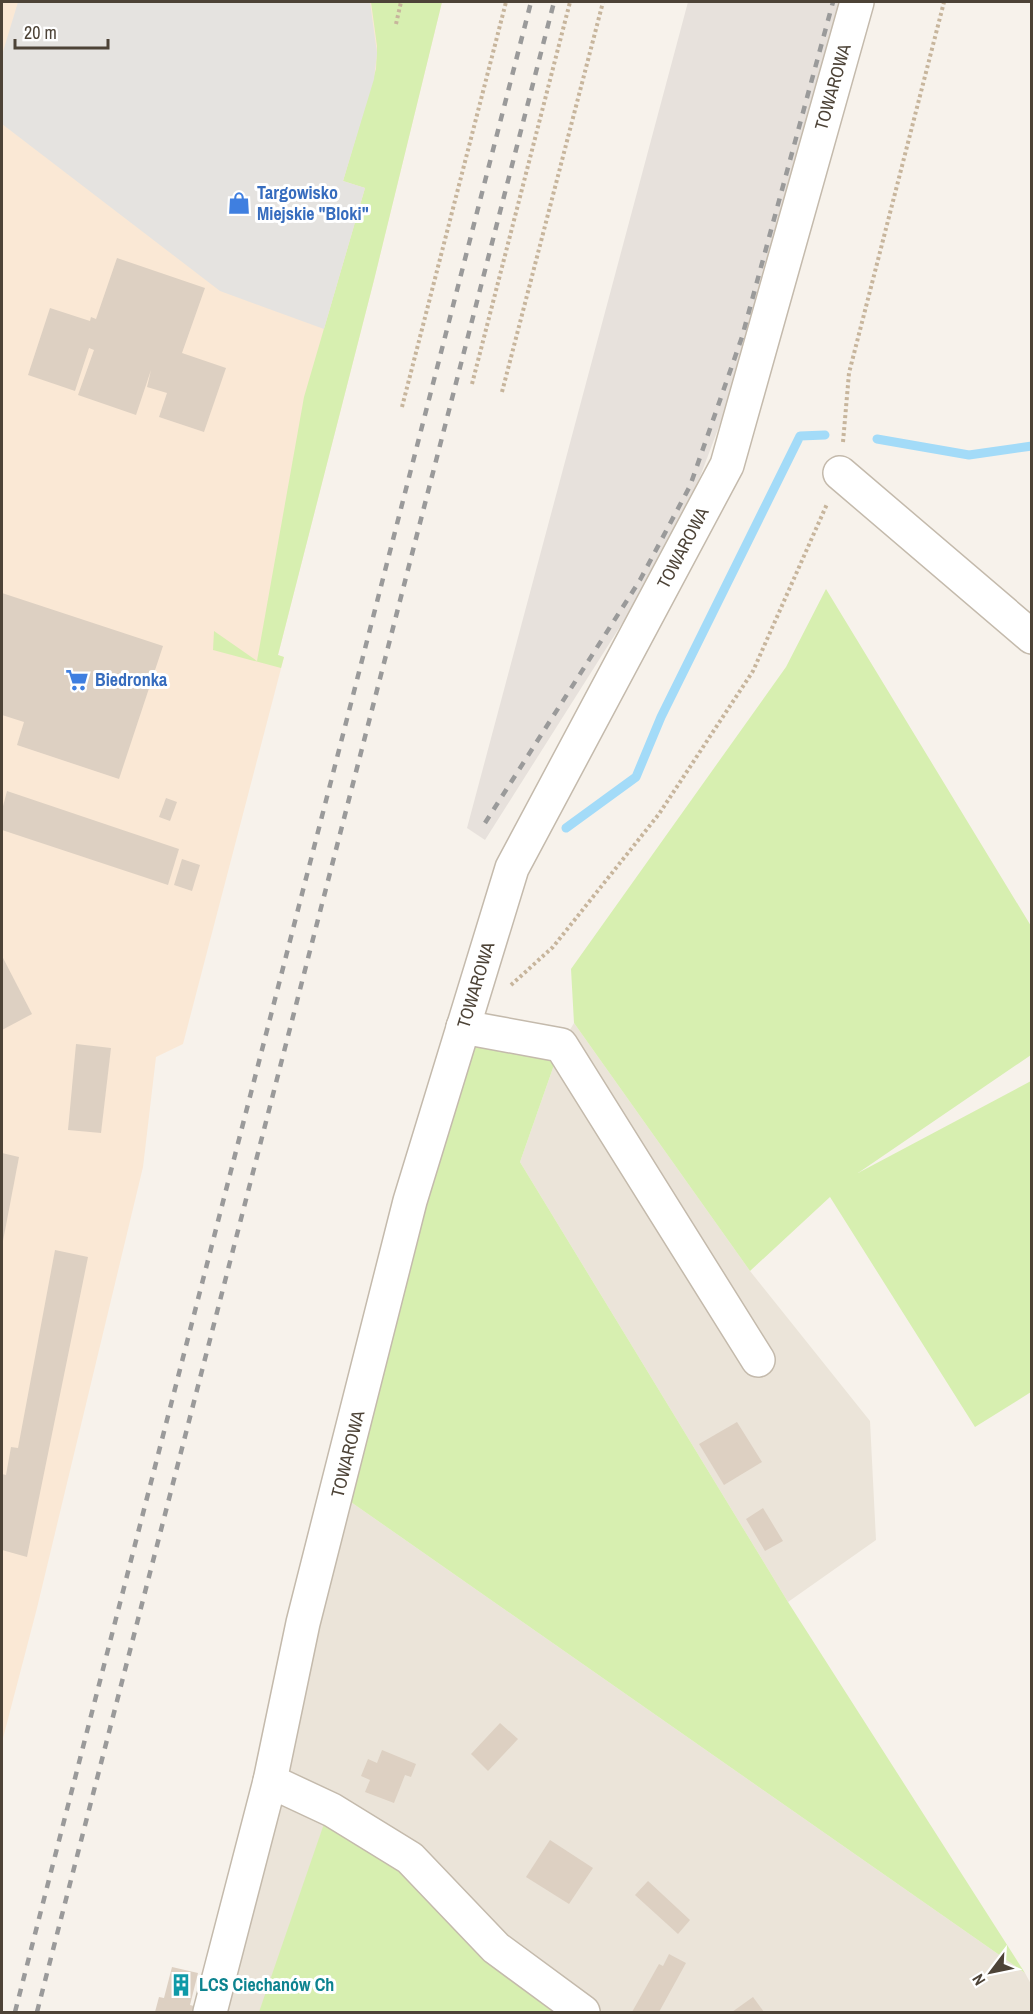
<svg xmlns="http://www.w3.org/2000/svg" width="1033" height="2014" font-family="'Archivo Narrow',sans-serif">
<rect width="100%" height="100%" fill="#f7f2eb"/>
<!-- residential -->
<g fill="#ebe4d9">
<polygon points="574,1023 750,1271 870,1421 876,1540 788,1602 520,1162 561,1045"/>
<polygon points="338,1493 1025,1973 1032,1986 1031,2012 210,2012"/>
</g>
<!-- commercial -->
<polygon fill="#fae8d5" points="3,2 442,2 374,280 278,655 284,657 183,1044 156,1057 143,1167 37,1608 2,1742"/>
<!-- industrial -->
<polygon fill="#e7e1dc" points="688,2 841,2 732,392 692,498 635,603 485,840 467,828"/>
<!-- green -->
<g fill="#d7efb0">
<polygon points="371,2 442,2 374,280 278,655 284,657 281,668 213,650 214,631 257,661 304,397 365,188 343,181 376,69 377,46"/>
<polygon points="826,589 1031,926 1031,1055 858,1173 1031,1081 1031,1392 975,1427 830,1197 750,1271 574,1023 571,969 786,667"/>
<polygon points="463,1027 561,1045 520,1162 788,1602 1025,1973 338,1493"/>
<polygon points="327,1815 391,1857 564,2012 259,2012"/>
</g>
<!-- parking -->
<polygon fill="#e5e3e0" points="18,2 370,2 377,53 374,79 343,181 365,188 324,329 220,291 2,124 2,55"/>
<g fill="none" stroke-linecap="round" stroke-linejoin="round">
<!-- stream -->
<g stroke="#a3dbf8" stroke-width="9">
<polyline points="877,439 969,455 1032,446"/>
<polyline points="566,828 636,777 661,717 800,436 825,435"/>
</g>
</g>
<!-- building -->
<g fill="#ddd0c2">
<polygon points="117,258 205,288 182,353 226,368 204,432 159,417 167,393 147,387 151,370 136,415 78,395 94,350 89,348 75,391 28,375 50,308 90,321 91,317 96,319"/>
<polygon points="2,593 163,646 119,779 17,745 24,722 2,715"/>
<polygon points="7,791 179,849 168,885 2,830 2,810"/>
<polygon points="166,798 177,802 170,821 159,817"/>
<polygon points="182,859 200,865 192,891 174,885"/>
<polygon points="2,956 32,1014 2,1030"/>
<polygon points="76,1044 111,1048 101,1133 68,1130"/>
<polygon points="2,1153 19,1157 3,1241 2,1241"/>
<polygon points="55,1250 88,1257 27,1557 2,1550 2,1474 6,1475 11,1447 18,1448"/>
<polygon points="737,1422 762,1462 724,1485 699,1444"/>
<polygon points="763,1508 783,1541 765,1551 746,1519"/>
<polygon points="500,1723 518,1739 488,1771 471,1754"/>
<polygon points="382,1750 416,1764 411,1777 405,1775 394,1803 365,1792 370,1780 361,1776 368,1759 377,1763"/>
<polygon points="550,1840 593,1868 569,1904 526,1877"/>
<polygon points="648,1881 690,1920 678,1934 635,1895"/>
<polygon points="669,1954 686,1963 659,2012 632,2012 659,1964 663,1966"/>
<polygon points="172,1967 198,1973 190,2005 194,2006 192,2012 155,2012 159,1997 164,1998"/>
<polygon points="753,1997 764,2012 732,2012"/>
</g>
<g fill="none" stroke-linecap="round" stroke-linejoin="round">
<!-- minor casing -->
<g stroke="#c4baac" stroke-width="36">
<g id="minor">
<polyline points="840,473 1032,637"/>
<polyline points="463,1027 561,1045 758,1360"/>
<polyline points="270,1781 332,1810 410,1858 496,1948 583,2012"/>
<polyline points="210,2012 270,1781 303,1623 410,1201 512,868 727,465 857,2"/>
</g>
</g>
<!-- path -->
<g stroke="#c7b59c" stroke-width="4" stroke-dasharray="3 3" stroke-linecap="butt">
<polyline points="396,24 401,2"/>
<polyline points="472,384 570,2"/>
<polyline points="502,392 603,2"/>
<polyline points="402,407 506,2"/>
<polyline points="843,442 849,373 944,2"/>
<polyline points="511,985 553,947 659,814 753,671 827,504"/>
</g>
<!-- minor -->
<use href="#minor" stroke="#fff" stroke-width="33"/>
<!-- rail -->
<g stroke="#9a9a9a" stroke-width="4.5" stroke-dasharray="8 8" stroke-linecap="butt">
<polyline points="485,823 640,580 690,486 742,337 833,2"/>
<polyline points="15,2012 531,2"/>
<polyline points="37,2012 554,2"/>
</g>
</g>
<!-- icons -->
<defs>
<g id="shop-bare" transform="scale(1.8)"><path d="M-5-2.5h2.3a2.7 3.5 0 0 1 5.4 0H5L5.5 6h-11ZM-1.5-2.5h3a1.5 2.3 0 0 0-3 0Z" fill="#3f7fe0" stroke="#fff" stroke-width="2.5" paint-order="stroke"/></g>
<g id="supermarket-bare" transform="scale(1.8)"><path d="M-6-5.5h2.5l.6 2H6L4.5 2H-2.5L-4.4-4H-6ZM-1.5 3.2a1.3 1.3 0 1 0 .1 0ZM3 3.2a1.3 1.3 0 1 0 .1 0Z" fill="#3f7fe0" stroke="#fff" stroke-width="2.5" paint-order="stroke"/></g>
<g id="building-bare" transform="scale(1.8)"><path d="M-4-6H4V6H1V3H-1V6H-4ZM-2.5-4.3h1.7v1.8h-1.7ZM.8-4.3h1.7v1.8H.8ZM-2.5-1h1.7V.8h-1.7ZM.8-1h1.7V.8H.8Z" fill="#0f9aa8" stroke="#fff" stroke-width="2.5" paint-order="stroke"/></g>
</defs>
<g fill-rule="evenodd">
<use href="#shop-bare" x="239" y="203"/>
<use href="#supermarket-bare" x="77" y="680"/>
<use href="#building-bare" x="181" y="1985"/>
</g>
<g text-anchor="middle" stroke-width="6" stroke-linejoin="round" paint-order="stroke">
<!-- street labels -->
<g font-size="18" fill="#4d4337" stroke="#fff">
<text transform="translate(833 87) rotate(-74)" y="6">TOWAROWA</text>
<text transform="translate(683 548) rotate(-62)" y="6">TOWAROWA</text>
<text transform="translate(476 985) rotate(-73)" y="6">TOWAROWA</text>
<text transform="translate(348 1454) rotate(-76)" y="6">TOWAROWA</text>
</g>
<!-- shop labels -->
<g font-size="18" font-weight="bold" fill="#366cbe" stroke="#fff" text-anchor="start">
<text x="257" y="199">Targowisko<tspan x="257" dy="21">Miejskie "Bloki"</tspan></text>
<text x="95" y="686">Biedronka</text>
</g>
<!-- culture labels -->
<g font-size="18" font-weight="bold" fill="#0d838f" stroke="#fff" text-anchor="start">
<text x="199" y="1991">LCS Ciechanów Ch</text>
</g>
</g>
<!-- border -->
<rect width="1033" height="2014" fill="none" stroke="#4d4337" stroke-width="6"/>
<!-- north arrow -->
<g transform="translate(991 1972) rotate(238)" stroke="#ffffff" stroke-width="4.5" paint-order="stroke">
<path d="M0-4.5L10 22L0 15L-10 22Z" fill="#4d4337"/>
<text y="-9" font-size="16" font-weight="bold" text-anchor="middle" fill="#4d4337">N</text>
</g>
<!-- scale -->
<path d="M15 39v9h93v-9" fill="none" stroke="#4d4337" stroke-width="3"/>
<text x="24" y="39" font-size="18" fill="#4d4337" stroke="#ffffff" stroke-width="4.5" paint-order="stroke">20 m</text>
</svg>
